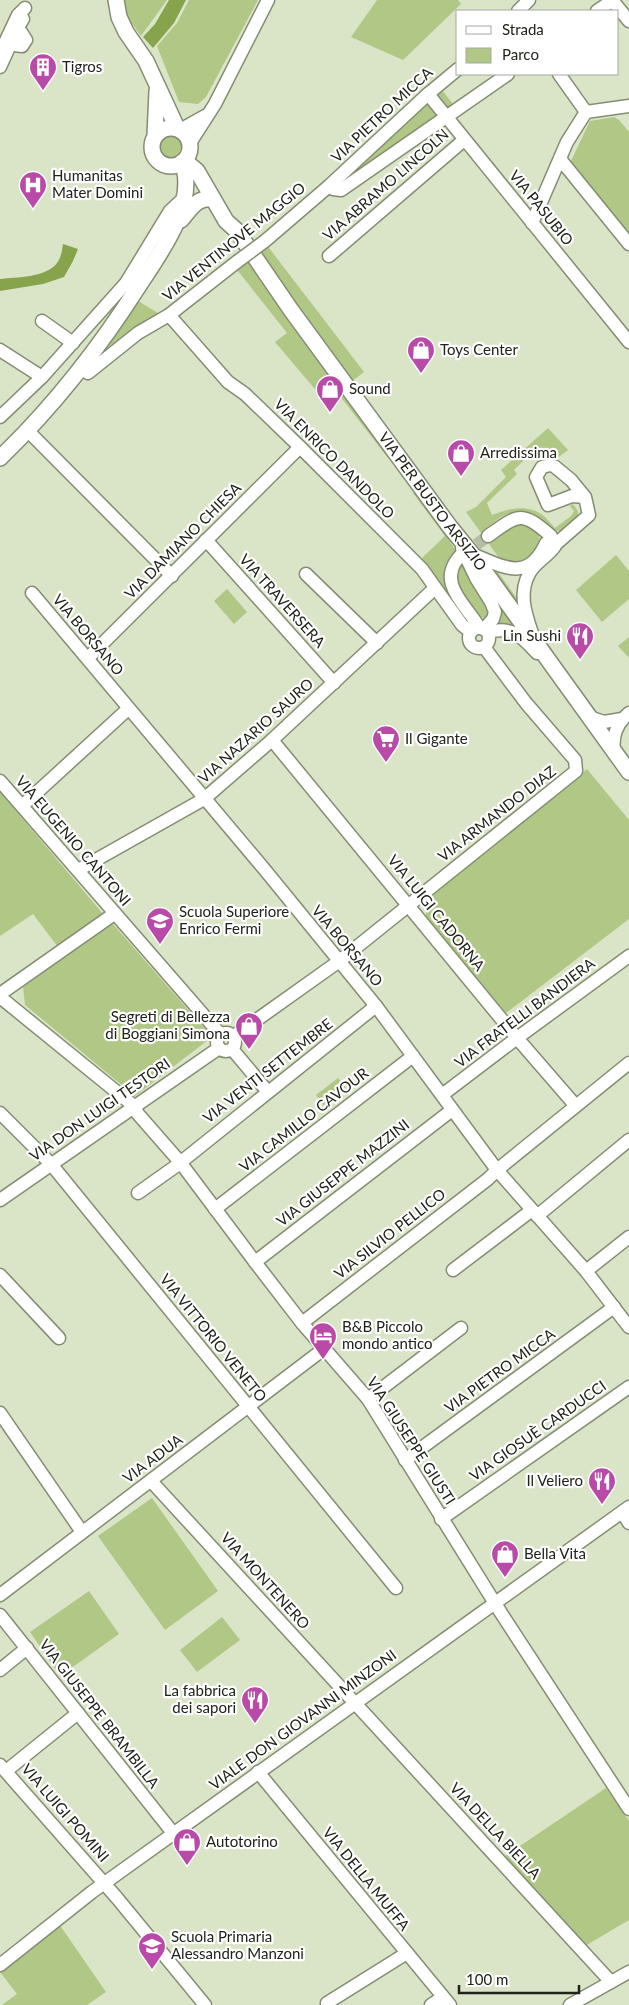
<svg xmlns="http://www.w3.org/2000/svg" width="629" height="2005" font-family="Lato,sans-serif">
<rect width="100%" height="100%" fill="#dae5c8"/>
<!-- green -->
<g fill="#b0c786">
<polygon points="123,0 167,0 141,36 128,18"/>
<polygon points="189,0 258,0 206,97 198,104 179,102 157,46 177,23"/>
<polygon points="377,0 458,0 461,4 403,60 351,37"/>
<polygon points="441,89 453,104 447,109 435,93"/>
<polygon points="428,100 441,116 359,173 335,185"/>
<polygon points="614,117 619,120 629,132 629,232 626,234 570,163 590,121"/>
<circle cx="170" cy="146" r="11"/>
<polygon points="266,244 364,372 351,382 257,251"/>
<polygon points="248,257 391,456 388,458 336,391 325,401 275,342 287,333 234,266"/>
<polygon points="138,301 158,313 105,349"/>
<path d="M 548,428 L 568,450 L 556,459 L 546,460 L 534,450 L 514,470 L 517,474 L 487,503 L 492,515 C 507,509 526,504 541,514 C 546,517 551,524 555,528 L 571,516 L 574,511 L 570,506 L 573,504 L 578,511 L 578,518 C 574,522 568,528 562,530 C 547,536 539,504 510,513 C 500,516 492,524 484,530 L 489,538 L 519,522 C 539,529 543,533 538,555 L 516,566 L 499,558 L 466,512 L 476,507 L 506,477 L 501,470 Z"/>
<path d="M 416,490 L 456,551 C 441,563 442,578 448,594 L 422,558 L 445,536 L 413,493 Z"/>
<polygon points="616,555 629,571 629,599 602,622 576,590"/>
<polygon points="463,561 489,609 487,617 483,618 479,616 456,585 455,572"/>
<polygon points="490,568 495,568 518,600 516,609"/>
<polygon points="485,584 517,628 494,626"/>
<polygon points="227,589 247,612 234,624 214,601"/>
<polygon points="629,637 629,658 618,646"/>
<polygon points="587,769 629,820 629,919 506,1013 426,917 426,899"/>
<polygon points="0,792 103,914 58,947 33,914 0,936"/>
<polygon points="112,923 212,1037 135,1096 25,1005 23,987"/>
<polygon points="338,1078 346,1088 324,1106 316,1095"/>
<polygon points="152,1498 218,1591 165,1630 98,1536"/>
<polygon points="89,1591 119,1634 60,1676 30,1632"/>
<polygon points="222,1617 240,1640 197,1672 180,1650"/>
<polygon points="606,1788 629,1821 629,1920 585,1946 505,1856"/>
<polygon points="59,1924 106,1992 87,2005 2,2005 17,1994 0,1972"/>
</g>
<!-- water -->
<g fill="#87a34c">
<polygon points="169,0 186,0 174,23 153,48 143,37 155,24"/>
<path d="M 63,244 L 78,249 L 73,261 L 64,277 L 43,284 L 0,291 L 0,279 C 17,277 45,278 57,263 C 61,258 62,251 63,244 Z"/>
</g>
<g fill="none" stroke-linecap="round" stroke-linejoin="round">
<!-- minor-tunnel -->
<polyline stroke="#b5bea5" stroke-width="12" stroke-dasharray="12 6" stroke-linecap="butt" points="462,555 488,536"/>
<!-- minor casing -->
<g stroke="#838d72" stroke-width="15">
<g id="minor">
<polyline points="612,0 629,21"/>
<polyline points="518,11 529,0"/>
<polyline points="597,11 613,0"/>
<polyline points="15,33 21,32 26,40 22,46 15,45 11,39 23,19"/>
<polyline points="0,53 18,15 25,8"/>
<polyline points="0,67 10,45"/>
<polyline points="559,74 586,112"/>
<polyline points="428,94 629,342"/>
<polyline points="180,130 205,116"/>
<polyline points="190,143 215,104 268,0"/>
<polyline points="560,159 629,244"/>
<polyline points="329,186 333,189 341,190 508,74"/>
<polyline points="532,223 567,142 586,112 629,106"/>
<polyline points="265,241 329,186 428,94 458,69"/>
<polyline points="329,256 464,140"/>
<polyline points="169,315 228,382 245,394 300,447 422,569 462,625 471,632"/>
<polyline points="42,321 73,343"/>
<polyline points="0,350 42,377"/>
<polyline points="81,369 88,373 138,333 169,315 238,261"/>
<polyline points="0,417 42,377 126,283 170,211 184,198"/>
<polyline points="28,431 172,576"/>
<path d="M 488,536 C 519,514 521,510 551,536"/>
<polyline points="206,540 334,683"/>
<polyline points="557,543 589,515 585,497 571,480 554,466 550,465 542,467 536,477 548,505 572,496 585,497"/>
<polyline points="462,549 476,578 491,602 495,612 493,619 484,629"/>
<path d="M 472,554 C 504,567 528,583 546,543"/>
<path d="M 460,556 C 436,582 465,604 479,627"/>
<polyline points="306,574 377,643"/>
<polyline points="32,593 265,870 376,1006 497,1170 586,1271 629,1327"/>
<circle cx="479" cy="638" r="10"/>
<path d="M 488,632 C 513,626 521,636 537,653"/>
<path d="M 532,633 C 525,613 518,592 530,572 C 536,562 548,556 555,546"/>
<polyline points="88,658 300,447"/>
<polyline points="589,717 604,722 622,719"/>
<polyline points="272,740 517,1038 575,1105"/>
<path d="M 614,752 C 612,736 616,724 629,713"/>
<polyline points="0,781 220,1034"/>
<polyline points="22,806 128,709"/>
<polyline points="78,870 204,799 272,740 435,588"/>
<polyline points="0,994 114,914"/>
<polyline points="0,997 134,1106 138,1114 180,1162 255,1262 302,1323 368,1399 501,1613 629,1809"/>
<circle cx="226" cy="1042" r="9"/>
<polyline points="234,1036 338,962 576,771 575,760 526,703 484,647"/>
<polyline points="232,1049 268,1092"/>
<polyline points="442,1095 517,1038 629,956"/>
<polyline points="0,1113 51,1164 396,1588"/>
<polyline points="138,1193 176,1166 376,1006"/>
<polyline points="0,1200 219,1048"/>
<polyline points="215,1209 413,1056"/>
<polyline points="537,1216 629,1140"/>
<polyline points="255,1262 452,1110"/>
<polyline points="453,1270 532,1210"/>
<polyline points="586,1271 629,1237"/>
<polyline points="0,1275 59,1338"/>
<polyline points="302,1323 488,1179 497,1170 629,1063"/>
<polyline points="368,1399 461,1328"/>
<polyline points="0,1413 82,1532"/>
<polyline points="405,1460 614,1307"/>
<polyline points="151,1481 611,1982"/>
<polyline points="622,1512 629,1523"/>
<polyline points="441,1519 629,1387"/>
<polyline points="0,1595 325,1348"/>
<polyline points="0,1615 173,1833"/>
<polyline points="0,1670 27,1648"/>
<polyline points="0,1765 117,1898 205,2005"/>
<polyline points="6,1771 78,1713"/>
<polyline points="258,1772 450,2005"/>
<polyline points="0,1965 92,1892 629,1507"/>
<polyline points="327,2003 407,1953"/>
<polyline points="431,2005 443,1997"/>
<polyline points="570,2005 629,1972"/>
</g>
</g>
<!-- major casing -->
<g stroke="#838d72" stroke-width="18">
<g id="major">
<polyline points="116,0 119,17 126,32 146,61 177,128"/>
<circle cx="171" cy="147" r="19"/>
<polyline points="155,135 157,91"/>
<path id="s1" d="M 185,161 L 197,171 L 226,221 L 237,231 L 291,310 L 450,527 L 472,554 L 629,772"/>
<path d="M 181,220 C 191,209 196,197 213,199"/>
<path d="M 0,458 C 54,406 100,347 140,284 C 161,252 198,202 182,162"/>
</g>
</g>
<!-- minor -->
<use href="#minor" stroke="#fff" stroke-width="12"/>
<!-- major -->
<use href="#major" stroke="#fff" stroke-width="15"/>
<!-- minor-bridge casing -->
<g stroke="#838d72" stroke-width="15" stroke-linecap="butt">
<polyline id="minor-bridge" points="238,261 265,241"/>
</g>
<!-- minor-bridge -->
<use href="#minor-bridge" stroke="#fff" stroke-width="12"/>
</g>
<!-- icons -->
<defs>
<g id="building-pin" transform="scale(1.4375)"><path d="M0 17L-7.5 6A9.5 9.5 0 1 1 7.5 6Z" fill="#b94aa7" stroke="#fff"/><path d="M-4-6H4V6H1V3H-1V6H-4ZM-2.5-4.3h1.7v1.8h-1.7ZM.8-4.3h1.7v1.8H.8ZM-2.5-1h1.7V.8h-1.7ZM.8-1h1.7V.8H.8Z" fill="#fff"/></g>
<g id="hospital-pin" transform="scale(1.4375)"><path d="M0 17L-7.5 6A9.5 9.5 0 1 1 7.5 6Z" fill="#b94aa7" stroke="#fff"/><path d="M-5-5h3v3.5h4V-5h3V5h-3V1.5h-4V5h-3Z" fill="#fff"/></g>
<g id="shop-pin" transform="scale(1.4375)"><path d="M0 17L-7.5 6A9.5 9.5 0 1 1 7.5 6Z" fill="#b94aa7" stroke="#fff"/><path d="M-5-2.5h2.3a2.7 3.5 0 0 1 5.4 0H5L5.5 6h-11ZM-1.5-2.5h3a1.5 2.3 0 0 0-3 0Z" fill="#fff"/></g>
<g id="restaurant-pin" transform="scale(1.4375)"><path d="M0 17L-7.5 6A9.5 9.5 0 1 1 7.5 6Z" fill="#b94aa7" stroke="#fff"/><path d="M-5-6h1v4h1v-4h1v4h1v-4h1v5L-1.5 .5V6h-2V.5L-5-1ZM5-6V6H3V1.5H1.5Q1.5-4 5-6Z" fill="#fff"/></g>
<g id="supermarket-pin" transform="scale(1.4375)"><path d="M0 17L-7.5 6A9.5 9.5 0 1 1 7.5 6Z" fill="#b94aa7" stroke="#fff"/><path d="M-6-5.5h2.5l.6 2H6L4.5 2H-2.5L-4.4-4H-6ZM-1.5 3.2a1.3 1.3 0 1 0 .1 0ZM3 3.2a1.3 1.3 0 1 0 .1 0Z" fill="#fff"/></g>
<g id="school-pin" transform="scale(1.4375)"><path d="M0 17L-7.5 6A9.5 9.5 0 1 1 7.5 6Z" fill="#b94aa7" stroke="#fff"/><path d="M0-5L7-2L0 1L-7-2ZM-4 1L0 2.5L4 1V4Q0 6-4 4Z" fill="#fff"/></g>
<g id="hotel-pin" transform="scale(1.4375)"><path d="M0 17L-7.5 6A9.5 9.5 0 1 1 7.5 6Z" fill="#b94aa7" stroke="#fff"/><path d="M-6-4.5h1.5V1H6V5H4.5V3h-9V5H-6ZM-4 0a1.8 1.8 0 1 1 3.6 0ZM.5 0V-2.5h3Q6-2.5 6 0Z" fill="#fff"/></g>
</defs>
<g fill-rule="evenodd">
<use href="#building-pin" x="43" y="67"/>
<use href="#hospital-pin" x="33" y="185"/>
<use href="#shop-pin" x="421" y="350"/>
<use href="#shop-pin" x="330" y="389"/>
<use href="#shop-pin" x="461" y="453"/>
<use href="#restaurant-pin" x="580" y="636"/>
<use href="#supermarket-pin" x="386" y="739"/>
<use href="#school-pin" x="160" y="921"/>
<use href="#shop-pin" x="249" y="1026"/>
<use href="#hotel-pin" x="323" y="1336"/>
<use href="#restaurant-pin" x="602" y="1481"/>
<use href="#shop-pin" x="505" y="1554"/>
<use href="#restaurant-pin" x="255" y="1700"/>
<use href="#shop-pin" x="187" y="1842"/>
<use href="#school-pin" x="152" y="1946"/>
</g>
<g text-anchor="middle" stroke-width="4.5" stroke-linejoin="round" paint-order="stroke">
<!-- poi labels -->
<g font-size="15" fill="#202319" stroke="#fff" text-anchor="start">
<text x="62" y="72">Tigros</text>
<text x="52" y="181">Humanitas<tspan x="52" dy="17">Mater Domini</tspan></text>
<text x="440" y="355">Toys Center</text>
<text x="349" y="394">Sound</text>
<text x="480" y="458">Arredissima</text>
<text x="561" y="641" text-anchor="end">Lin Sushi</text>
<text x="405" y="744">Il Gigante</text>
<text x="179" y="917">Scuola Superiore<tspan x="179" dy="17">Enrico Fermi</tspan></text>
<text x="230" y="1022" text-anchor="end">Segreti di Bellezza<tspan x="230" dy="17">di Boggiani Simona</tspan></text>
<text x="342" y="1332">B&amp;B Piccolo<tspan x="342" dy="17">mondo antico</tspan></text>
<text x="583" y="1486" text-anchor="end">Il Veliero</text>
<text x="524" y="1559">Bella Vita</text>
<text x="236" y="1696" text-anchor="end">La fabbrica<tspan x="236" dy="17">dei sapori</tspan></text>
<text x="206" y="1847">Autotorino</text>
<text x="171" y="1942">Scuola Primaria<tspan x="171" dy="17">Alessandro Manzoni</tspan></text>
</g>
<!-- street labels -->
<g font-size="15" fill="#202319" stroke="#fff">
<text transform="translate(382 115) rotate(-43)" y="5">VIA PIETRO MICCA</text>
<text transform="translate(386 185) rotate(-41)" y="5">VIA ABRAMO LINCOLN</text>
<text transform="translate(541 208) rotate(51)" y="5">VIA PASUBIO</text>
<text transform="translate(234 242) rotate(-39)" y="5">VIA VENTINOVE MAGGIO</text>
<text transform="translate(334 459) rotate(45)" y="5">VIA ENRICO DANDOLO</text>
<text dy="5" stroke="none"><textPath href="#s1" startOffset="422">VIA PER BUSTO ARSIZIO</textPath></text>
<text transform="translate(183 541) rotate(-45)" y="5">VIA DAMIANO CHIESA</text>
<text transform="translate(282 601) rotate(48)" y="5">VIA TRAVERSERA</text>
<text transform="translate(88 635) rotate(50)" y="5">VIA BORSANO</text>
<text transform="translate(256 731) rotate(-42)" y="5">VIA NAZARIO SAURO</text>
<text transform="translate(497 814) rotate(-38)" y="5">VIA ARMANDO DIAZ</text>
<text transform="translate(73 841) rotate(49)" y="5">VIA EUGENIO CANTONI</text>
<text transform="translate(436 913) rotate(51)" y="5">VIA LUIGI CADORNA</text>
<text transform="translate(347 946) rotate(50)" y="5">VIA BORSANO</text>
<text transform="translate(525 1013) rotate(-37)" y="5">VIA FRATELLI BANDIERA</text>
<text transform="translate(268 1071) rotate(-38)" y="5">VIA VENTI SETTEMBRE</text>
<text transform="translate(100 1110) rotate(-35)" y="5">VIA DON LUIGI TESTORI</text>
<text transform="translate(304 1120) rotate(-38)" y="5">VIA CAMILLO CAVOUR</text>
<text transform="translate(343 1173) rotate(-38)" y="5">VIA GIUSEPPE MAZZINI</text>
<text transform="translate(390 1234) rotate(-38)" y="5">VIA SILVIO PELLICO</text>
<text transform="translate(213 1338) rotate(51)" y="5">VIA VITTORIO VENETO</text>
<text transform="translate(500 1371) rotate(-36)" y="5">VIA PIETRO MICCA</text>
<text transform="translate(538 1431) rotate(-35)" y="5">VIA GIOSUÈ CARDUCCI</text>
<text transform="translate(411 1441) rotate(57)" y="5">VIA GIUSEPPE GIUSTI</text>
<text transform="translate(153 1459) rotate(-37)" y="5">VIA ADUA</text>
<text transform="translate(265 1581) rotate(48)" y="5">VIA MONTENERO</text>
<text transform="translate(99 1714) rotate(52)" y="5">VIA GIUSEPPE BRAMBILLA</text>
<text transform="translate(303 1720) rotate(-36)" y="5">VIALE DON GIOVANNI MINZONI</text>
<text transform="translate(65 1813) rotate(49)" y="5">VIA LUIGI POMINI</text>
<text transform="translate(495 1831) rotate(47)" y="5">VIA DELLA BIELLA</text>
<text transform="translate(366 1879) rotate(51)" y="5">VIA DELLA MUFFA</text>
</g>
</g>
<!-- legend -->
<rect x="456" y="10" width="162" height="65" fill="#ffffff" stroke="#a6a7a3"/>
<rect x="466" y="26" width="25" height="8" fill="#ffffff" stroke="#a6a7a3"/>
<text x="502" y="35" font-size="15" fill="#202319">Strada</text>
<rect x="466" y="48" width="25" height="15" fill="#b0c786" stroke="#a6a7a3"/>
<text x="502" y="60" font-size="15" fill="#202319">Parco</text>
<!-- scale -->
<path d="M459 1985v8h120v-8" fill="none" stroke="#202319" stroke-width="2.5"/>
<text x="466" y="1985" font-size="15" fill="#202319" stroke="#ffffff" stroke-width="4" paint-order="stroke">100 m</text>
</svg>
